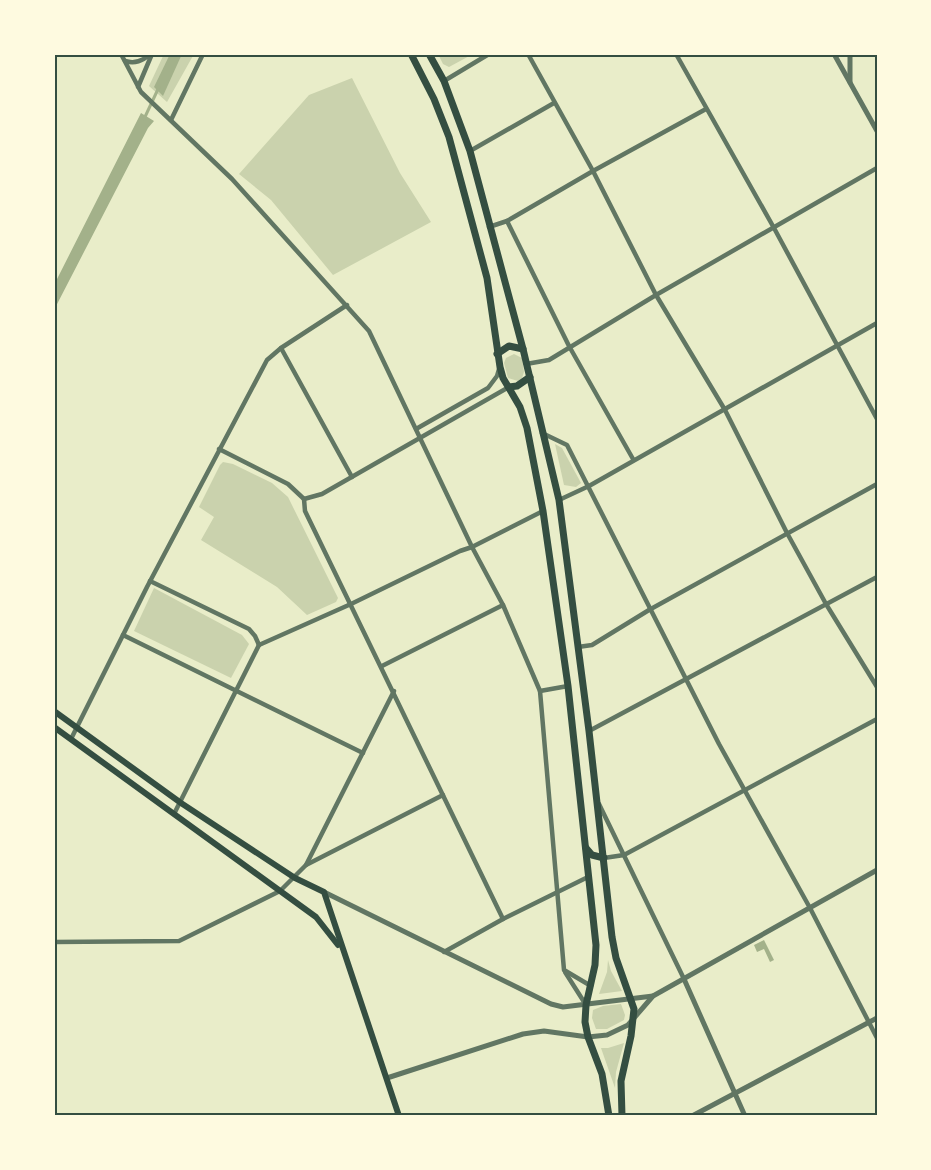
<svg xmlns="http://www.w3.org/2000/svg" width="931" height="1170" font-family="'Source Serif 4',serif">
<rect width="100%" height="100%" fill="#e9edc9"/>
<!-- green -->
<g fill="#cad2ad">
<polygon points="164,54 194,54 167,102 149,86"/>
<polygon points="438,54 473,54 449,67 443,64"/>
<polygon points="352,78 400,173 431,222 333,275 271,200 239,174 309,95"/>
<polygon points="514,354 522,358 524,372 522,378 518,381 508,378 504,363 506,358"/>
<polygon points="555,444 562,448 581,483 576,487 564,485"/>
<polygon points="223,462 233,464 272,483 288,497 338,598 336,602 307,615 277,587 201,540 214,517 199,507 220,465"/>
<polygon points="154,588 242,635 249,644 231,678 134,631"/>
<polygon points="608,960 611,971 622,991 599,994 607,972"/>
<polygon points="621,1004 625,1015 624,1020 607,1029 596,1029 592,1018 593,1010 603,1006"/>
<polygon points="624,1043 616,1072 615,1088 601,1048 608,1048"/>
</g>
<!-- water -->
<g fill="#a3b18a">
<polygon points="170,54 182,54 163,96 154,87"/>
<polygon points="141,113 154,121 148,128 54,310 54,285"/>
<polygon points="764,940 774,960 770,962 764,949 757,952 754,945"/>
</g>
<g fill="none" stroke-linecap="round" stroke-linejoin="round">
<!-- stream -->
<polyline stroke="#a3b18a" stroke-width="3" points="144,119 159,87"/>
<!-- minor -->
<g stroke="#617663" stroke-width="4.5">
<polyline points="121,54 141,92 232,179 369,331 472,547 503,605 540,691 564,970 591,986"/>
<polyline points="528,54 593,171 656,295 725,410 787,533 826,604 877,687"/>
<polyline points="676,54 774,228 877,419"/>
<path d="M 125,61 C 135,64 142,61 151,54"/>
<polyline points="444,81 489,54"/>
<polyline points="138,87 152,54"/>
<polyline points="171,120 203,54"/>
<polyline points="470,151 554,103"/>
<polyline points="507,221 569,346 633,459"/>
<polyline points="489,227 507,221 593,171 706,109"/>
<polyline points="281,348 352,477"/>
<polyline points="526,364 549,360 656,295 877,168"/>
<polyline points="416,429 488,388 497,376 499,369"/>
<polyline points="542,433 567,445 719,744 810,908 877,1038"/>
<polyline points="219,449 288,484 304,499"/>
<polyline points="304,499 305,511 503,919"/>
<polyline points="304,499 322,494 509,387"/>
<polyline points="559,500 589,486 877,323"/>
<polyline points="150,581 249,629 255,636 259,645"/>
<polyline points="123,635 363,753"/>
<polyline points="259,645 351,604 460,551 472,547 543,511"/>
<polyline points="578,647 592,645 649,610 877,484"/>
<polyline points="382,666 503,605"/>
<polyline points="540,691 568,686"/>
<polyline points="589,731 877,577"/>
<polyline points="71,739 147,587 267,360 281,348 347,305"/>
<polyline points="599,804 684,979"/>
<polyline points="174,814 259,645"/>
<polyline points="604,858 624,855 877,719"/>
<polyline points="306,865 443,795"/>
<polyline points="54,942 179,941 280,891 306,865 394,691"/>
<polyline points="444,952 503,919 588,877"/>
<polyline points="565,972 586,1005"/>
</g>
<!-- tertiary -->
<g stroke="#617663" stroke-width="5">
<polyline points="834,54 877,131"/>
<polyline points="850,54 850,82"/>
<polyline points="324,892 551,1004 563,1007 653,996"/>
<polyline points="684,979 745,1116"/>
<polyline points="387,1078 523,1034 544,1031 588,1037 607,1035 628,1025 653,996 877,870"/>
<polyline points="692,1116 877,1018"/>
</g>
<!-- secondary -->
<g stroke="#344e41" stroke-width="6">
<polyline points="54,711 181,803 295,878 324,892 399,1116"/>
<polyline points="54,727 316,917 338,945"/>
</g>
<!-- primary -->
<g stroke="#344e41" stroke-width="7">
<polyline points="411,54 434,99 449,137 487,278 500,367 503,378 520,407 527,428 543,511 568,686 596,945 595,965 586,1005 585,1022 588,1037 602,1074 609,1116"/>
<polyline points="429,54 444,81 470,151 523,349 559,500 589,731 612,937 616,958 634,1009 631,1036 621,1081 622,1116"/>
<polyline points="497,354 509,346 523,349"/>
<polyline points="509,387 517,386 530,377"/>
<polyline points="586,848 592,855 604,858"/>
</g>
</g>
<!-- border -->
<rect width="931" height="1170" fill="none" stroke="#fefae0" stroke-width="111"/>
<rect x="56" y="56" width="820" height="1058" fill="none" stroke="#344e41" stroke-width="2"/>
</svg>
